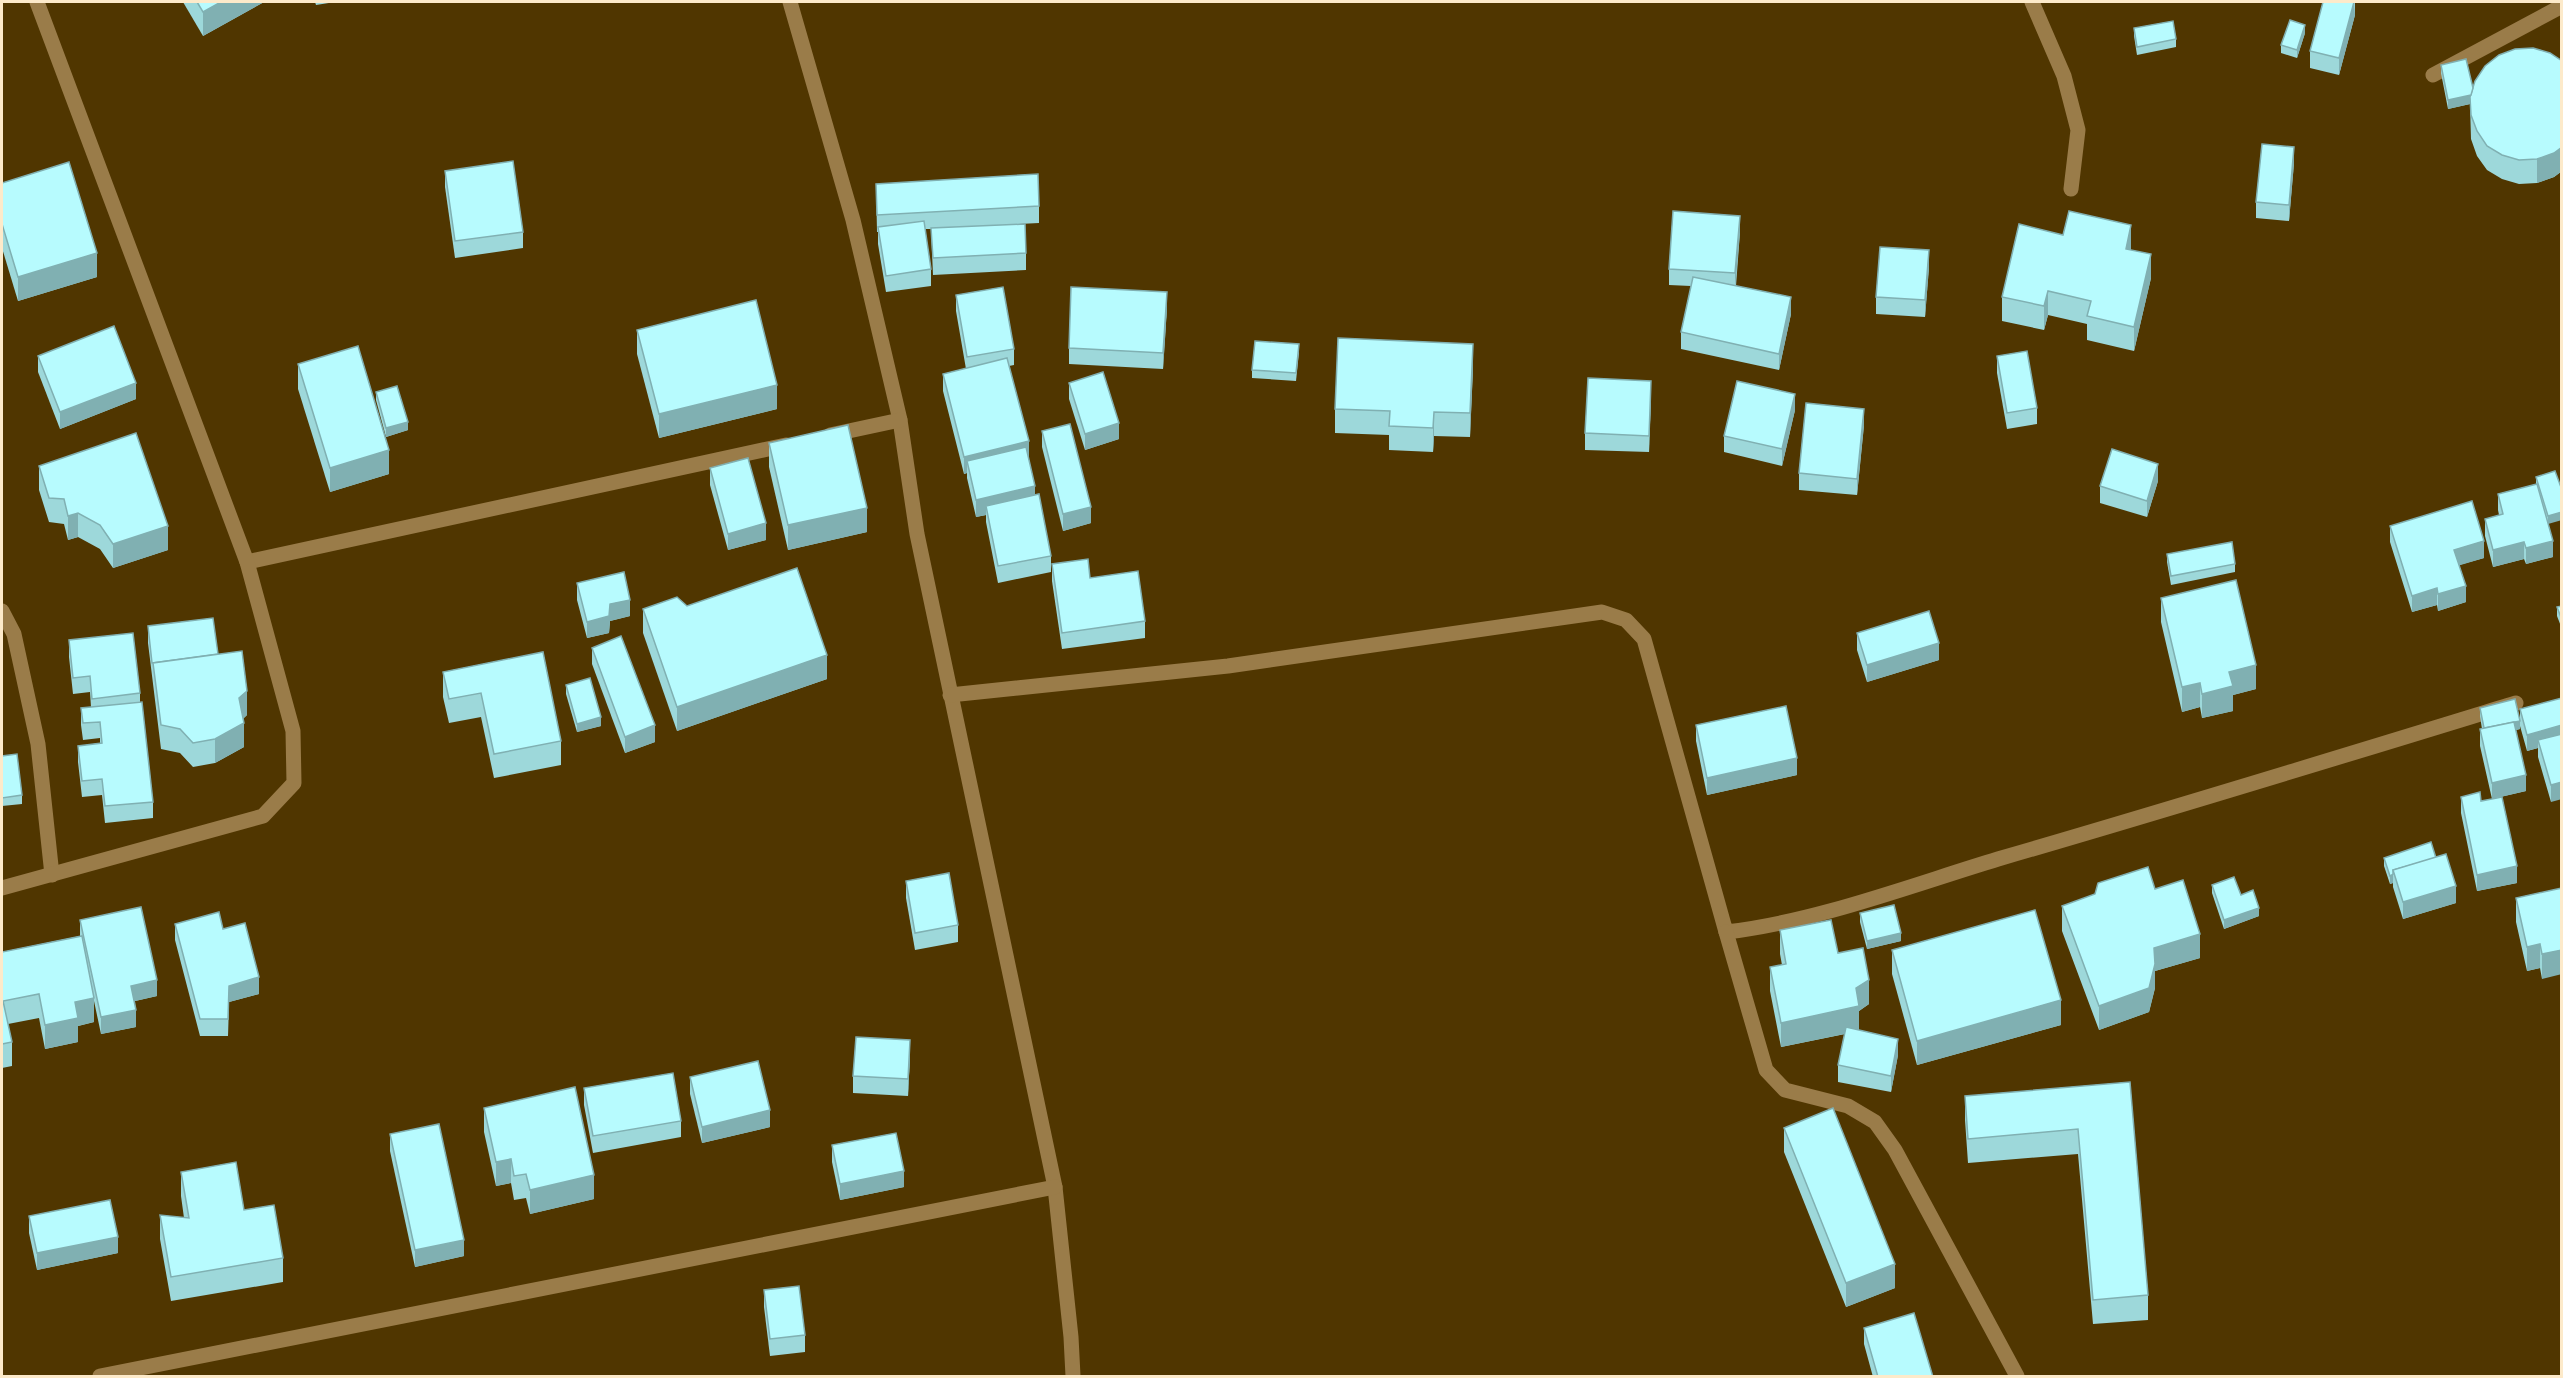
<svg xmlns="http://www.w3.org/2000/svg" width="2563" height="1378" font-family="'Source Sans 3',sans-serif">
<rect width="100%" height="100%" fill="#503600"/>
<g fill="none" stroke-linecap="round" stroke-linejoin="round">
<!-- minor -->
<g stroke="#9a7c49" stroke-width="15">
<polyline points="790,2 853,220 900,420 917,534 1055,1187 1071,1337 1073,1376"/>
<polyline points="2032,2 2064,76 2078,130 2071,189"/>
<polyline points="2433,75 2562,6"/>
<polyline points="830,435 900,420"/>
<polyline points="247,562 786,445"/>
<polyline points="2,611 14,634 38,744 52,875"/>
<path d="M 950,695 L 1228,666 L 1602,612 L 1626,620 L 1644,639 L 1726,932 C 1815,922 1912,885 1998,859 C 2171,809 2343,756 2516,703"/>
<polyline points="2,888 263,816 294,783 293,731 247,562 37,2"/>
<polyline points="1726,932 1766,1070 1785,1090 1848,1106 1875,1122 1895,1150 2017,1376"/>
<polyline points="100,1376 1055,1187"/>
</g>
</g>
<!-- wall -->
<g fill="#9dd8da">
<polygon points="183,2 264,2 203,36"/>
<polygon points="315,2 335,2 316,5"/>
<polygon points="2355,2 2355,15 2339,75 2310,68 2310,51"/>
<polygon points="2134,28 2176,39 2176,47 2137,55 2134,36"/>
<polygon points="2305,33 2297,58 2281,53 2281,45"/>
<polygon points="2562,61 2562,171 2554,177 2537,183 2519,184 2502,179 2487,170 2477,156 2471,139 2470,104 2448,109 2441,73 2441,65 2473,88"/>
<polygon points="2294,163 2289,221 2256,218 2256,202"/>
<polygon points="445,171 523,232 523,248 455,258 445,187"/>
<polygon points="2,183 97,277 18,301 2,248"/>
<polygon points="876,184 1039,206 1039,223 1019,224 1026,253 1026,270 933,275 931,229 925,229 931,269 931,286 886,292 878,244 878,232 877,232"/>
<polygon points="1740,232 1736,286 1791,314 1779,370 1681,349 1681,332 1691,286 1669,285 1669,269"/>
<polygon points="2131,250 2151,278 2134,351 2087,340 2087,324 2048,315 2044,330 2002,321 2002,297"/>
<polygon points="1929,267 1925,317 1876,314 1876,297"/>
<polygon points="956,295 1014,349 1014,365 1009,366 1035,495 1051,556 1051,572 998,583 986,522 986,515 976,517 967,478 967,473 964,474 943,391 943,374 966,369 956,311"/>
<polygon points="1167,308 1163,369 1069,364 1069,348"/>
<polygon points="637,330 777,409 659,438 637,354"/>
<polygon points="1299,352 1296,381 1252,378 1252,370"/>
<polygon points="38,356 136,399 60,429 38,372"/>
<polygon points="1997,356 2037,408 2037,424 2007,429 1997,373"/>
<polygon points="298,364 389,474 330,492 298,389"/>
<polygon points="1473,368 1470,437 1434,436 1433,452 1389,450 1389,435 1335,433 1335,409"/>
<polygon points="1069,383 1119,439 1085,450 1069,399"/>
<polygon points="376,392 408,430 386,437 376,400"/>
<polygon points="1651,397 1649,452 1585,450 1585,433"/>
<polygon points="1795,410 1782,466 1724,452 1724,436"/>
<polygon points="1864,425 1857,495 1799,490 1799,473"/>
<polygon points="1042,431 1091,523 1063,531 1042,447"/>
<polygon points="769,443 867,532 788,550 769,467"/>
<polygon points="39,466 168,550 113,568 100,549 78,537 68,540 64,524 49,522 39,490"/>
<polygon points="710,468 766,540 728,550 710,485"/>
<polygon points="2555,471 2548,524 2553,557 2526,564 2524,559 2493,567 2485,536 2485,519 2499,515 2498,510 2498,494 2536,484 2536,477"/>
<polygon points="2158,481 2147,517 2100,503 2100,486"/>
<polygon points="2390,526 2484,558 2459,565 2466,602 2438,611 2437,605 2412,612 2390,542"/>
<polygon points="2167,554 2235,564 2235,572 2171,585 2167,562"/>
<polygon points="1052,564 1090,578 1145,621 1145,638 1062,649 1052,581"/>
<polygon points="577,583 630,616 610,621 609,633 587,638 577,600"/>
<polygon points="2161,598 2256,689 2233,695 2233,711 2202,718 2200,707 2182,712 2161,622"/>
<polygon points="687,606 827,679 677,731 643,633 643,609"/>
<polygon points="2562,606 2562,629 2557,616 2557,607"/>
<polygon points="148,626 218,655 247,715 243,719 244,747 215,763 193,767 180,753 161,749 148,643"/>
<polygon points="1857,633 1939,660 1867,682 1857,650"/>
<polygon points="69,640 140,693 140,702 153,802 153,818 105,823 102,795 82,797 78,762 78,746 100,743 100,738 83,740 81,725 81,708 91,707 90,692 73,694 69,657"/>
<polygon points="592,648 655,742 625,753 592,664"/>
<polygon points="543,652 561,741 561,765 494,778 481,717 449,723 443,697 443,672"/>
<polygon points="566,685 601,726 577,732 566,694"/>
<polygon points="2562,698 2551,802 2538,757 2538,748 2527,751 2520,726 2520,709"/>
<polygon points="2480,708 2520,729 2516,730 2526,791 2500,797 2517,883 2477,891 2461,813 2461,797 2481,801 2492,799 2480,746 2480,729 2482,729 2480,716"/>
<polygon points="1696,725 1797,775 1707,795 1696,741"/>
<polygon points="2,756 22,795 22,804 2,806"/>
<polygon points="2384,858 2456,903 2403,919 2393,887 2393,883 2390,884 2384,866"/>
<polygon points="906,881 958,925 958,942 915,950 906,898"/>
<polygon points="2212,885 2241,895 2259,916 2224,929 2212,893"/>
<polygon points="2562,888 2542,979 2540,968 2527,971 2516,922 2516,898"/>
<polygon points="2155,889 2200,958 2155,971 2155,988 2149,1012 2099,1030 2062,931 2062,906"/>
<polygon points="1860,913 1901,941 1867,949 1860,922"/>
<polygon points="80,920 157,996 135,1001 136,1027 101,1034 94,1001 94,1022 78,1026 78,1042 45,1049 39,1018 8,1024 12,1042 12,1066 2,1068 2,952 80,936"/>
<polygon points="175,924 223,929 259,994 229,1002 228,1036 200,1036 175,940"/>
<polygon points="1780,930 1838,953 1869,1004 1859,1011 1859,1030 1898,1055 1891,1092 1838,1082 1838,1065 1845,1034 1781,1047 1770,991 1770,967 1782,965 1780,954"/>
<polygon points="1892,950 2061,1025 1917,1065 1892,974"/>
<polygon points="910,1057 908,1096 853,1093 853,1076"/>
<polygon points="690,1077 770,1127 702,1143 690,1094"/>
<polygon points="2130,1082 2148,1295 2148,1320 2093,1324 2078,1154 1968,1163 1965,1120 1965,1096"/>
<polygon points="584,1088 681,1121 681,1137 593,1153 584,1105"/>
<polygon points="484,1108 594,1199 530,1214 526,1198 514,1200 511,1183 496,1186 484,1132"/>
<polygon points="1784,1128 1895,1288 1846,1307 1784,1152"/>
<polygon points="390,1134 464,1256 415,1267 390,1151"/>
<polygon points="832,1145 904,1187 840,1200 832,1162"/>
<polygon points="181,1172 283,1258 283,1282 171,1301 160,1239 160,1215 184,1218 181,1196"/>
<polygon points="29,1216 118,1253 37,1270 29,1233"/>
<polygon points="764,1290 805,1335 805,1352 770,1356 764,1307"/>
<polygon points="1864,1328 1933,1377 1873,1377 1864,1344"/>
</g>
<!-- shaded-wall -->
<g fill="#80b0b2">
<polygon points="221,2 264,2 203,36 203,12"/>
<polygon points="2354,2 2355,15 2339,75 2339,58"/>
<polygon points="2305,25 2305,33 2297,58 2297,50"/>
<polygon points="2474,94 2470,104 2448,109 2448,100"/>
<polygon points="2294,147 2294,163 2289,221 2289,205"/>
<polygon points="2562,147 2562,171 2554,177 2537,183 2537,159"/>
<polygon points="1740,216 1740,232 1735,289 1735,273"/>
<polygon points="2131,225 2131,249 2126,273 2126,249"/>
<polygon points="1929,250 1929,267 1925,317 1925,300"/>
<polygon points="97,253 97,277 18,301 18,277"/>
<polygon points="2151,254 2151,278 2134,351 2134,327"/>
<polygon points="2048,291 2048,315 2044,330 2044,306"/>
<polygon points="1167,292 1167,308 1163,369 1163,353"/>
<polygon points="1791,297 1791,314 1779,370 1779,354"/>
<polygon points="1473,344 1473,368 1470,437 1470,413"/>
<polygon points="1651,381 1651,397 1649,452 1649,436"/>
<polygon points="136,383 136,399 60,429 60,412"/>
<polygon points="777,385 777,409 659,438 659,414"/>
<polygon points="1795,394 1795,410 1782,466 1782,449"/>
<polygon points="1864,409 1864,425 1857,495 1857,479"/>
<polygon points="1434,412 1434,436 1433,452 1433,428"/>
<polygon points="408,422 408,430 386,437 386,428"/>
<polygon points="1119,423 1119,439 1085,450 1085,434"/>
<polygon points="1029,441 1029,458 967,461 967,473 964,474 964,457"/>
<polygon points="389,450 389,474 330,492 330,468"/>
<polygon points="2158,464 2158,481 2147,517 2147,501"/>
<polygon points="1035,486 1035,503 986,506 986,515 976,517 976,500"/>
<polygon points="1091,507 1091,523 1063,531 1063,514"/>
<polygon points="867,508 867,532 788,550 788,525"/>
<polygon points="2562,512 2562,520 2548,524 2548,516"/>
<polygon points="78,513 78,537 68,540 68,516"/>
<polygon points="766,523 766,540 728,550 728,534"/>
<polygon points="168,526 168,550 113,568 113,544"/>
<polygon points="2484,541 2484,558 2454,567 2454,550"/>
<polygon points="2553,541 2553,557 2526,564 2526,548"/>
<polygon points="2524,542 2524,559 2493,567 2493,550"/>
<polygon points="2466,586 2466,602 2438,611 2438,594"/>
<polygon points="2437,588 2437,605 2412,612 2412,596"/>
<polygon points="630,600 630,616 610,621 609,633 587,638 587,622 610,604"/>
<polygon points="1939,643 1939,660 1867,682 1867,665"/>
<polygon points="827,655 827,679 677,731 677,707"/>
<polygon points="2256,665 2256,689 2233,695 2233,711 2202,718 2202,694 2229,672"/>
<polygon points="2200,683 2200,707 2182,712 2182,687"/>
<polygon points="247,691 247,715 239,722 239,698"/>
<polygon points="601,717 601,726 577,732 577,724"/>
<polygon points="2520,721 2520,729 2485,738 2485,729"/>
<polygon points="244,723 244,747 215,763 215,739"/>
<polygon points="655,725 655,742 625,753 625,737"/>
<polygon points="2562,725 2562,742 2538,740 2538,748 2527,751 2527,735"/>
<polygon points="1797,758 1797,775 1707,795 1707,778"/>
<polygon points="2526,775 2526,791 2492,799 2492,783"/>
<polygon points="2562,782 2562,799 2551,802 2551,785"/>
<polygon points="2517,866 2517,883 2477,891 2477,875"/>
<polygon points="2393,874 2393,883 2390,884 2390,876"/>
<polygon points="2456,886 2456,903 2403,919 2403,902"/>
<polygon points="2259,908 2259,916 2224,929 2224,920"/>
<polygon points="1901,933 1901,941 1867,949 1867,941"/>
<polygon points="2200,934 2200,958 2155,971 2155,988 2149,1012 2099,1030 2099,1006 2154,948"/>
<polygon points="2540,944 2540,968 2527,971 2527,947"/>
<polygon points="2562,950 2562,974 2542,979 2542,954"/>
<polygon points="259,977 259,994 229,1002 228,1036 229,986"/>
<polygon points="157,980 157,996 131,1002 131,986"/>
<polygon points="1869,980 1869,1004 1859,1011 1859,1031 1781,1047 1781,1023 1856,988"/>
<polygon points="94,998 94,1022 78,1026 78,1042 45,1049 45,1025 75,1002"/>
<polygon points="2061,1000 2061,1025 1917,1065 1917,1041"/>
<polygon points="136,1010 136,1027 101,1034 101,1017"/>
<polygon points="1898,1039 1898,1055 1891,1092 1891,1076"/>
<polygon points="910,1040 910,1057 908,1096 908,1079"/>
<polygon points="770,1110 770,1127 702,1143 702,1127"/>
<polygon points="511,1159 511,1183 496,1186 496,1162"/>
<polygon points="904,1171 904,1187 840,1200 840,1184"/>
<polygon points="594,1175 594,1199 530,1214 530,1190"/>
<polygon points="118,1237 118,1253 37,1270 37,1253"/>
<polygon points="464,1240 464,1256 415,1267 415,1250"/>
<polygon points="1895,1264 1895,1288 1846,1307 1846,1283"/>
</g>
<!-- building -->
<g fill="#b7fbfe" stroke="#80b0b2" stroke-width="1.5">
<polygon points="197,2 221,2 203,12"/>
<polygon points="2323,2 2354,2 2339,58 2310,51"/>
<polygon points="2290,20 2305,25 2297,50 2281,45"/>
<polygon points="2173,21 2176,39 2137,47 2134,28"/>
<polygon points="2533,48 2550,53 2562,61 2562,147 2554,153 2537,159 2519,160 2502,155 2487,146 2477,131 2471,115 2470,97 2475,81 2485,66 2499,55 2515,49"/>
<polygon points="2466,59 2473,88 2471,95 2448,100 2441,65"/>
<polygon points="2262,144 2294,147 2289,205 2256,202"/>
<polygon points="513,161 523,232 455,241 445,171"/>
<polygon points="69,162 97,253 18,277 2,224 2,183"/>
<polygon points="1038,174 1039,206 877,215 876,184"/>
<polygon points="1673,211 1740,216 1735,273 1669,269"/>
<polygon points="2069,211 2131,225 2126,249 2151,254 2134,327 2087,316 2091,301 2048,291 2044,306 2002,297 2019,224 2063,235"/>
<polygon points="924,221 931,269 886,276 878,227"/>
<polygon points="1025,224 1026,253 933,258 931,228"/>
<polygon points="1880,247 1929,250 1925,300 1876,297"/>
<polygon points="1693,277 1791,297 1779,354 1681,332"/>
<polygon points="1003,287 1014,349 967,357 956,295"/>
<polygon points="1071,287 1167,292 1163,353 1069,348"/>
<polygon points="756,300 777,385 659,414 637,330"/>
<polygon points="114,326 136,383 60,412 38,356"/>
<polygon points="1338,338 1473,344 1470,413 1434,412 1433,428 1389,426 1390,411 1335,409"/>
<polygon points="1255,341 1299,344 1296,373 1252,370"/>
<polygon points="358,346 389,450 330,468 298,364"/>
<polygon points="2027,351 2037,408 2007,413 1997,356"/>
<polygon points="1007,358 1029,441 964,457 943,374"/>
<polygon points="1103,372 1119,423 1085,434 1069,383"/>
<polygon points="1588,378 1651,381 1649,436 1585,433"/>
<polygon points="1737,381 1795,394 1782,449 1724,436"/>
<polygon points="397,386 408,422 386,428 376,392"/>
<polygon points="1806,403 1864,409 1857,479 1799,473"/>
<polygon points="1070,424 1091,507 1063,514 1042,431"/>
<polygon points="848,425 867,508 788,525 769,443"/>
<polygon points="136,433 168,526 113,544 100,525 78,513 68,516 64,499 49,498 39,466"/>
<polygon points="1026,447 1035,486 976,500 967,461"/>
<polygon points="2112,449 2158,464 2147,501 2100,486"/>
<polygon points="748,458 766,523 728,534 710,468"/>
<polygon points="2555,471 2562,490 2562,512 2548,516 2536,477"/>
<polygon points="2537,484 2553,541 2526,548 2524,542 2493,550 2485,519 2503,514 2498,494"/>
<polygon points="1039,494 1051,556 998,566 986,506"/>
<polygon points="2472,501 2484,541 2454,550 2466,586 2438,594 2437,588 2412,596 2390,526"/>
<polygon points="2232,542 2235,564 2171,576 2167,554"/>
<polygon points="1088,559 1090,578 1138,571 1145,621 1062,633 1052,564"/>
<polygon points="797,568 827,655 677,707 643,609 677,597 687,606"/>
<polygon points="624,572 630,600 610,604 609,616 587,622 577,583"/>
<polygon points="2236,580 2256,665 2229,672 2233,686 2202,694 2200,683 2182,687 2161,598"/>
<polygon points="2562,606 2562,620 2557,607"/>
<polygon points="1929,611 1939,643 1867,665 1857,633"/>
<polygon points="213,618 218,654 152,663 148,626"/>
<polygon points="133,633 140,693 92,699 90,676 73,678 69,640"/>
<polygon points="621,636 655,725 625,737 592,648"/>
<polygon points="242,651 247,691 239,698 244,723 215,739 193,743 180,729 161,725 153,663"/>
<polygon points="543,652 561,741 494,754 481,693 449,699 443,672"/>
<polygon points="590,678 601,717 577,724 566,685"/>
<polygon points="2562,698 2562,725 2527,735 2520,709"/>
<polygon points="2515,699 2520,721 2484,728 2480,708"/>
<polygon points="142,702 153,802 105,806 102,779 82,781 78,746 102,743 100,722 83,723 81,708"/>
<polygon points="1786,706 1797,758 1707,778 1696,725"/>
<polygon points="2514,722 2526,775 2492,783 2480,729"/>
<polygon points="2562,734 2562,782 2551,785 2538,740"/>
<polygon points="17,754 22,795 2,798 2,756"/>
<polygon points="2480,792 2481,801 2502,797 2517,866 2477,875 2461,797"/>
<polygon points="2431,842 2436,858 2393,870 2393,874 2390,876 2384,858"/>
<polygon points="2446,854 2456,886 2403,902 2393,870"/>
<polygon points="2148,867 2155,889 2183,880 2200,934 2154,948 2155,964 2149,988 2099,1006 2062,906 2095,894 2098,883"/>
<polygon points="949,873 958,925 915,933 906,881"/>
<polygon points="2234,877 2241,895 2253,890 2259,908 2224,920 2212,885"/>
<polygon points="2562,888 2562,950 2542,954 2540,944 2527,947 2516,898"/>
<polygon points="1894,905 1901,933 1867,941 1860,913"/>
<polygon points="141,907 157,980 131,986 136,1010 101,1017 80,920"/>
<polygon points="2035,910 2061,1000 1917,1041 1892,950"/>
<polygon points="219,912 223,929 245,923 259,977 229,986 228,1019 200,1019 175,924"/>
<polygon points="1831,920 1838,953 1863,948 1869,980 1856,988 1859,1006 1781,1023 1770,967 1786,964 1780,930"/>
<polygon points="82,936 94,998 75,1002 78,1018 45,1025 39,994 3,1001 12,1042 2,1044 2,952"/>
<polygon points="1846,1027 1898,1039 1891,1076 1838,1065"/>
<polygon points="856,1037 910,1040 908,1079 853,1076"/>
<polygon points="758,1061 770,1110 702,1127 690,1077"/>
<polygon points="673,1073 681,1121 593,1136 584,1088"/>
<polygon points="2130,1082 2148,1295 2093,1300 2078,1129 1968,1139 1965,1096"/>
<polygon points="575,1087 594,1175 530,1190 526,1174 514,1176 511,1159 496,1162 484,1108"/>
<polygon points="1833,1108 1895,1264 1846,1283 1784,1128"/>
<polygon points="439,1124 464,1240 415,1250 390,1134"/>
<polygon points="896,1133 904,1171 840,1184 832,1145"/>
<polygon points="236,1162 244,1210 274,1205 283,1258 171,1277 160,1215 189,1218 181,1172"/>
<polygon points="110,1200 118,1237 37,1253 29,1216"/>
<polygon points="799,1286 805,1335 770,1339 764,1290"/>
<polygon points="1914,1313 1933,1377 1878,1377 1864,1328"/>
</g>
<!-- border -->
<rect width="2563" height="1378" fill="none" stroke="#fdeaca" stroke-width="6"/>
</svg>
